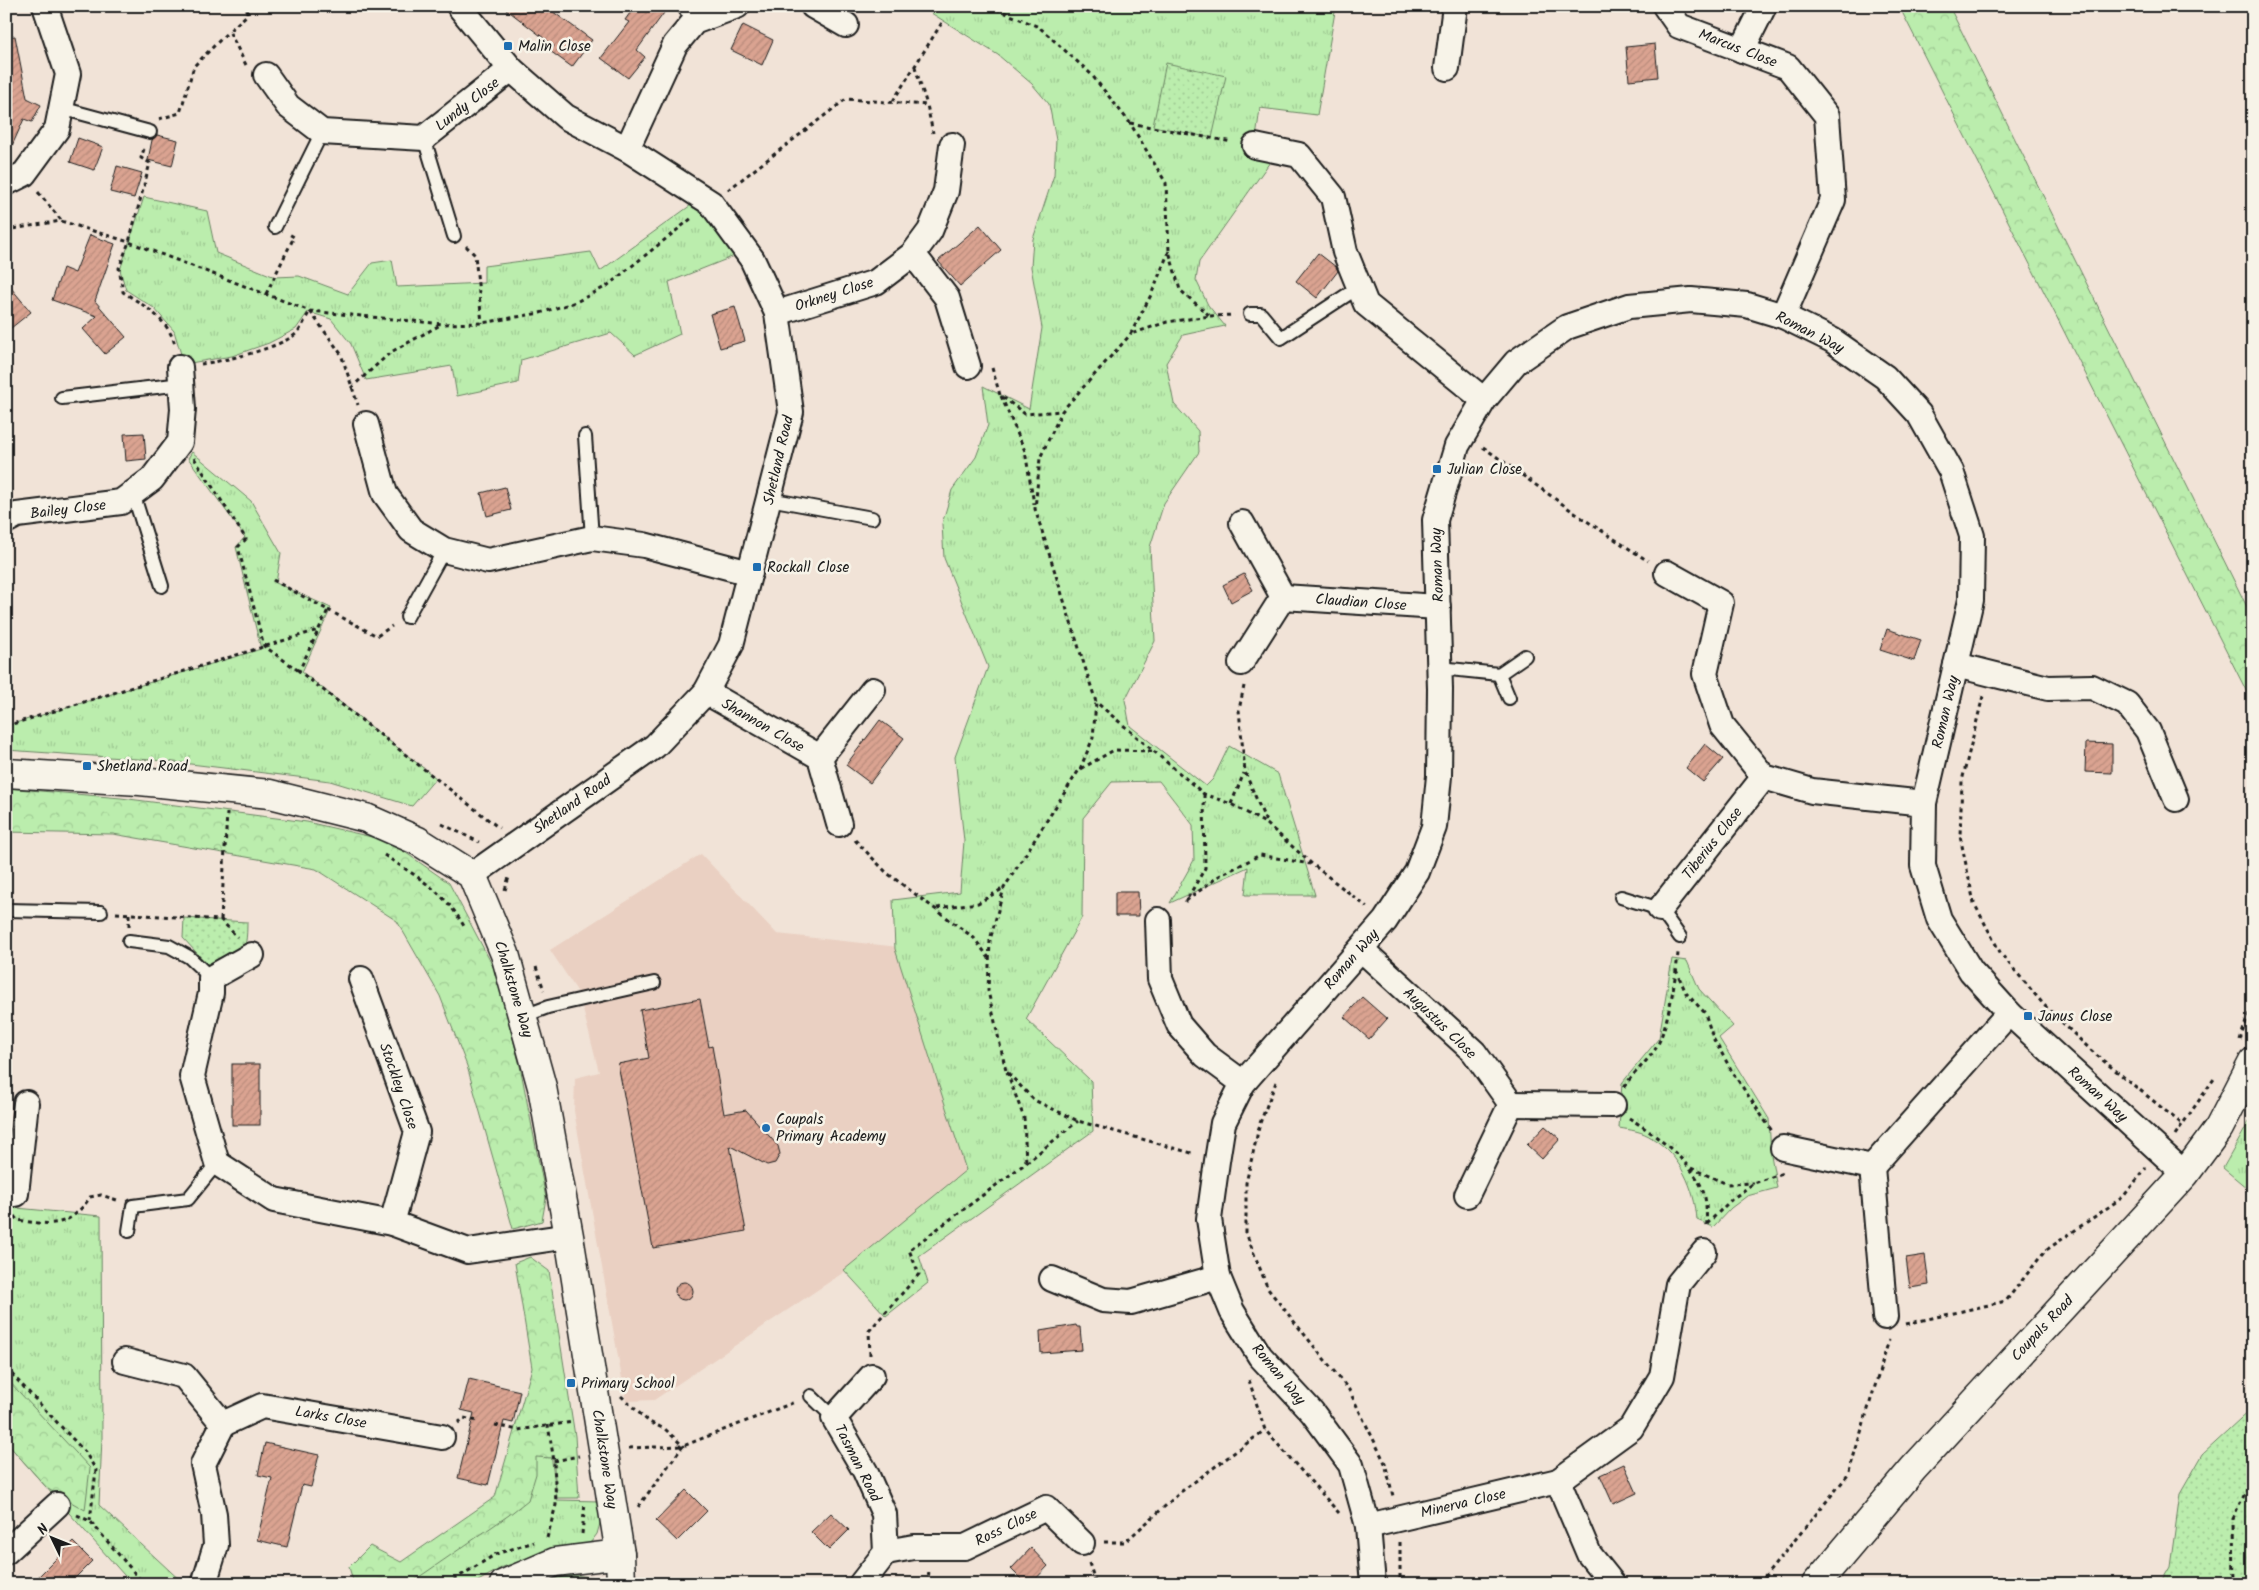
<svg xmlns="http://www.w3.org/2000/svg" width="2259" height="1590" font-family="Kalam,sans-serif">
<defs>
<pattern id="grass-tufts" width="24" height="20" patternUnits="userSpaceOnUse" patternTransform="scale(1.25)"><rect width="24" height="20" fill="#bbedad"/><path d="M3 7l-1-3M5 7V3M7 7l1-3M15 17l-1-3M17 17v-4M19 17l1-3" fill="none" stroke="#a0cb94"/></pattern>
<pattern id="forest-crowns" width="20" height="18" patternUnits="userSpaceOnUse" patternTransform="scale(1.25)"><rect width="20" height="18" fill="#bbedad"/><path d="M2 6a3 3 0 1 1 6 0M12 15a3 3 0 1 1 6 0" fill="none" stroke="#a0cb94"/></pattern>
<pattern id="park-dots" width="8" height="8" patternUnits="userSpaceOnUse" patternTransform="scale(1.25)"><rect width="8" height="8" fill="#bbedad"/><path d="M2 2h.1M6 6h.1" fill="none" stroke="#a0cb94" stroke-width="1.8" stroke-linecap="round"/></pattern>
<pattern id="building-hatch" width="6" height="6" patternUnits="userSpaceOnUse" patternTransform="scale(1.25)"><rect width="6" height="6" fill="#daa391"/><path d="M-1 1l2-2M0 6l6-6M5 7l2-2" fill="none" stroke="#ba8c7c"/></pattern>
</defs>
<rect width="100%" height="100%" fill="#f1e3d7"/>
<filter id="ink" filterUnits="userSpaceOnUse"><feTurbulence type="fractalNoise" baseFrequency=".02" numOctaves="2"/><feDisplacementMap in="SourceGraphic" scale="10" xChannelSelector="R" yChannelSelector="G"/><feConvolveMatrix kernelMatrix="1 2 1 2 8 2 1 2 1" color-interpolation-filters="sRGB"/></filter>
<g filter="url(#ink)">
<!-- built -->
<polygon fill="#ead0c2" points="701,854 777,934 918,949 1012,1159 654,1400 626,1401 574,1111 575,1078 599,1072 579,994 550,950"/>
<!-- grass -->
<g fill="url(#grass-tufts)" stroke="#6c8464">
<polygon points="920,6 1336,6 1317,115 1260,108 1255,146 1270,162 1199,262 1196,280 1208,305 1225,326 1183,335 1166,363 1174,404 1198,431 1199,452 1164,503 1150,547 1155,641 1125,700 1130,726 1206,786 1213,779 1229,746 1278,774 1315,895 1245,895 1248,867 1170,903 1194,860 1193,825 1159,781 1112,782 1083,818 1082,917 1026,1019 1091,1081 1093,1131 919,1256 928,1283 886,1316 844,1270 966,1170 895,949 893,900 960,892 964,841 955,757 988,667 944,558 942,524 952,490 976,457 988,425 983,386 1029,409 1042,328 1031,267 1033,239 1054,175 1056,140 1049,104 1032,84 998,55"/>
<polygon points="144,197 207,211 216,253 275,277 299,276 348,294 372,263 392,260 397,287 484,283 484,266 591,252 600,271 698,200 737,255 669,282 680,334 635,355 611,333 521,360 518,383 457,396 452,366 366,380 351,344 331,319 308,312 296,329 269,343 232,356 184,364 174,331 154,308 126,290 120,270"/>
<polygon points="192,452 251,501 281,553 276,583 331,608 302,672 436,778 412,806 330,781 166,761 6,750 6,729 12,724 261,649 236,547 245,537 188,458"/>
<path d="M 1672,959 L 1687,961 L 1699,989 L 1733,1026 L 1719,1038 L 1769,1119 L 1771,1155 L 1777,1188 L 1747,1196 L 1731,1208 L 1713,1227 L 1697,1220 C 1695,1189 1680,1155 1652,1138 C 1642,1131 1630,1130 1619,1128 L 1622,1083 L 1659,1038 Z"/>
<polygon points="2253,1115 2253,1193 2223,1168"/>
<polygon points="6,1207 101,1216 102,1438 99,1505 184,1584 132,1584 6,1442"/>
<polygon points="551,1454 557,1500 599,1501 601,1520 597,1534 591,1542 574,1550 538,1555 503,1567 473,1584 405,1584 458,1546 531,1455"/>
<polygon points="570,1575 592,1577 606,1584 537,1584"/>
</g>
<!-- forest -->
<g fill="url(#forest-crowns)" stroke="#6c8464">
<polygon points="1899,6 1949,6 2253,619 2253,704"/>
<polygon points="6,788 121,798 307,822 389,841 449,883 496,972 520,1066 546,1198 542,1221 513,1229 467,1066 440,996 397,921 316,869 113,834 6,832"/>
<polygon points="530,1257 549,1271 575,1436 579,1498 557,1498 553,1458 536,1457 536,1474 528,1500 509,1515 409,1584 354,1584 349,1567 370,1546 401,1562 495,1497 532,1368 515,1263"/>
<polygon points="6,1378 90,1468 85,1510 48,1489 6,1442"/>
</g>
<!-- park -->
<g fill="url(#park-dots)" stroke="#6c8464">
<polygon points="1166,63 1226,76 1212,138 1153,126"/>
<path d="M 184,918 L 247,922 C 247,955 243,953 215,967 L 207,964 L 183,938 Z"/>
<polygon points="2253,1408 2253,1584 2160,1584 2170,1567 2180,1494 2203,1454"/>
</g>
<!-- building -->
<g fill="url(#building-hatch)" stroke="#1c1c1c">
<polygon points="502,6 545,6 592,40 572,67 550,51 554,46"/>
<polygon points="635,6 669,6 637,50 645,57 628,78 601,58 629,22 625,20"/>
<polygon points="743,25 773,40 762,65 731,50"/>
<polygon points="15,36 27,98 41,105 32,122 24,119 6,159 6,37"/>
<polygon points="1655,44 1658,77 1629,80 1626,47"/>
<polygon points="157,135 178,140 172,166 148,160 152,140"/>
<polygon points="78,138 103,147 94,170 70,162"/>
<polygon points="117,166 142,173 134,198 110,192"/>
<polygon points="980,225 1001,250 960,286 938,261"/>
<polygon points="90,235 115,244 95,301 126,337 105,354 83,329 97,316 52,300 63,268 75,273"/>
<polygon points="1318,253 1336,267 1338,271 1317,298 1296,281"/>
<polygon points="6,282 31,312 6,332"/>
<polygon points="735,307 745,341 720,348 710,314"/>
<polygon points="144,433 146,459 126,461 124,434"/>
<polygon points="505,487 511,510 487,516 481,493"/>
<polygon points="1244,574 1253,590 1231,602 1223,585"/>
<polygon points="1887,629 1921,640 1914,661 1880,650"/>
<polygon points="880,720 904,738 870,783 846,765"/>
<polygon points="2086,743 2112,744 2112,773 2085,772"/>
<polygon points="1705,744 1723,759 1703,782 1686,768"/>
<polygon points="1115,892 1138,892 1139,916 1115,916"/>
<polygon points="1362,997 1387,1019 1369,1039 1344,1017"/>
<polygon points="700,999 709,1047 712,1046 724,1114 746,1110 778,1146 780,1154 775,1163 767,1165 730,1146 746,1231 653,1248 618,1064 649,1058 640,1010"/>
<rect x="232" y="1064" width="28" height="61"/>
<polygon points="1545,1126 1560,1139 1542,1159 1527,1145"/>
<polygon points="1925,1255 1929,1285 1910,1288 1906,1258"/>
<circle cx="684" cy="1291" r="9"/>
<polygon points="1076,1325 1077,1327 1080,1327 1082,1350 1041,1353 1040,1331"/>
<polygon points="469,1379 520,1391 513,1423 504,1421 488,1485 458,1478 474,1413 461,1410"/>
<polygon points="265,1443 319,1455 311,1487 302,1485 287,1547 257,1540 272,1478 258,1475"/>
<polygon points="1624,1464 1637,1493 1613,1504 1600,1475"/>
<polygon points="686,1490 707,1511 677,1541 656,1521"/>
<polygon points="831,1513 849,1530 829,1550 811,1532"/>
<polygon points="73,1542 92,1561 69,1584 31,1584"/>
<polygon points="1031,1548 1048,1566 1031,1584 1026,1584 1011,1569"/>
</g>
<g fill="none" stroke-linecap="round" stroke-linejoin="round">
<!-- lane casing -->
<g stroke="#1c1c1c" stroke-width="16">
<g id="lane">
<polyline points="683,6 694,22"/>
<polyline points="61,108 150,132"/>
<polyline points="424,138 454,236"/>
<polyline points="275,227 322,132"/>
<polyline points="1250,314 1261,314 1281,338 1359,287"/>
<polyline points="62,398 182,384"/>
<polyline points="585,436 592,538"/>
<polyline points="133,493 162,586"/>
<polyline points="769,499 872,518"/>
<polyline points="407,617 444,550"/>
<polyline points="1440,668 1499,674"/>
<polyline points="1509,698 1499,674 1525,656"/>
<polyline points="1621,897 1660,909 1680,937"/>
<polyline points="6,910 101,912"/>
<polyline points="129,941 169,946 189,957 211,978"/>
<polyline points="524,1016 548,1007 654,983"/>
<polyline points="129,1231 133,1206 188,1199 217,1163"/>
<polyline points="811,1396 834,1418"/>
</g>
</g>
<!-- street casing -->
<g stroke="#1c1c1c" stroke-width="28">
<g id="street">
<polyline points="459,6 511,69 566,117 627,149 711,203 752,259 777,313 791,412 731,645 706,692 655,746 472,875"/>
<polyline points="813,6 846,25"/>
<polyline points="1665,6 1679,26 1788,67 1827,116 1833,200 1783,316"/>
<polyline points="1742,50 1764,6"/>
<polyline points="1447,68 1455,6"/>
<polyline points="266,75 288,106 322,132 424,138 511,69"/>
<polyline points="1255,146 1299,155 1333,197 1345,252 1366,304 1484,400"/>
<polyline points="627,149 675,45 694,22 737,6"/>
<polyline points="6,183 24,174 57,129 68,74 45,6"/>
<polyline points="913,254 947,298 968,366"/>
<polyline points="777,313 876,282 913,254 930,231 946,191 952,145"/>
<polyline points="366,424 385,494 411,530 444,550 488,561 592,538 644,545 750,573"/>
<polyline points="6,521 17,515 121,502 152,479 180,442 183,409 180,367"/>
<polyline points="1242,523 1283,597"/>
<polyline points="1667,573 1721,603 1705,674 1722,725 1764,777 1812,791 1924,803"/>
<polyline points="1241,663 1283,597 1438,607"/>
<polyline points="1956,665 2048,688 2092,687 2127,704 2148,731 2176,799"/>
<polyline points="706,692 820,757"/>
<polyline points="820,757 873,690"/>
<polyline points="820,757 839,824"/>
<polyline points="1660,909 1764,777"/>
<polyline points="1158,920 1160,979 1179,1025 1205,1055 1243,1083"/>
<polyline points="1361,949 1474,1052 1511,1104 1467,1195"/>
<polyline points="252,955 211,978 211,993 192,1076 217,1163 274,1200 392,1223 468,1251 569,1236"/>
<polyline points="361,979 417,1132 392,1223"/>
<polyline points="1511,1104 1613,1105"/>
<polyline points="1783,1148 1872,1167 2009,1013"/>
<polyline points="1872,1167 1885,1317"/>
<polyline points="6,1194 16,1194 26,1103"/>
<polyline points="1052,1279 1103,1300 1131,1302 1218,1277"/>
<polyline points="125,1361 184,1376 223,1424"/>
<polyline points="1558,1481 1631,1428 1662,1376 1678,1284 1704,1252"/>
<polyline points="1368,1526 1558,1481 1589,1554 1613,1584"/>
<polyline points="6,1552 57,1505"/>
<polyline points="886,1552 914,1547 965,1547 1046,1508 1082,1543"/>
<polyline points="204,1584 216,1545 214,1514 203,1464 223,1424 262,1406 442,1437"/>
<polyline points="861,1584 886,1552 884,1514 865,1471 834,1418 872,1376"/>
<polyline points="1373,1584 1368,1526 1351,1465 1312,1412 1260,1356 1232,1311 1218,1277 1209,1219 1217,1161 1223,1123 1243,1083 1385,921 1417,872 1434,827 1439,776 1440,689 1435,520 1457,446 1484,400 1516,362 1567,327 1629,306 1691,300 1747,305 1783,316 1832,340 1885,377 1919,414 1951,471 1972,536 1971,600 1924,803 1923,866 1939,919 1971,971 2009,1013 2185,1174"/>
</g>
</g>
<!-- secondary casing -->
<g stroke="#1c1c1c" stroke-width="31">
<g id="secondary">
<polyline points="6,773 140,781 270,794 366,818 418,841 472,875 505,954 542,1087 569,1236 620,1554 621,1584"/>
<polyline points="504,1584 555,1562 620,1554"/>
<polyline points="1816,1584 1913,1469 2185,1174 2219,1128 2253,1062"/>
</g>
</g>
<!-- path -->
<g stroke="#1c1c1c" stroke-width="3" stroke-dasharray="4 4" stroke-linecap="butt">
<polyline points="989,6 1039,27 1091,74 1130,123 1166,183 1169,251 1180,290 1210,316 1167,322 1131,334"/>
<polyline points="246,65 229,31 247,15 247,6"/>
<polyline points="915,67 927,105"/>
<polyline points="893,101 943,21"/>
<polyline points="159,119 180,113 194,66 229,31"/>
<polyline points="1130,123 1232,142"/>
<path d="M 144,149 L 141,158 L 150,163 L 129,242 L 119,268 L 123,292 C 145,306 168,319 175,345"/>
<polyline points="728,190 846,99 927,105 933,133"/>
<polyline points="38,192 61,220"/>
<polyline points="6,230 61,221 129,242 310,311 443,324 482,323 540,313 576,302 607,286 692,218"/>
<polyline points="466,246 475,255 482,323"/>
<polyline points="1169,251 1151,295 1130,335 1062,411 1040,458 1035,509 1096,702 1204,794 1231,804 1267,824 1312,864 1367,907"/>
<polyline points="266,294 294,237 289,234"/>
<polyline points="1210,316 1234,315"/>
<path d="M 201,364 C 224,361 282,348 298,332 C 303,326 306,317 310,311 L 341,354 L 358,405"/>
<polyline points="992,368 1000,395 1025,414 1061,411"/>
<polyline points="351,388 391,352 442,324"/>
<polyline points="1001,396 1025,451 1034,504"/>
<polyline points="1483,447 1579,516 1648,561"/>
<polyline points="194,458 246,539 238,547 264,646 299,671"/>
<polyline points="273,580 328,610 299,671 499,828"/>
<polyline points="328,610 377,636 392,626"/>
<polyline points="1244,686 1239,710 1245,772 1267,824"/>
<polyline points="1983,696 1962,781 1960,836 1974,903 2001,954 2044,1005 2095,1054 2182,1124"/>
<polyline points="6,726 318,630"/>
<polyline points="1152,751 1114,750 1079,770 1004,888 990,940 988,991 1006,1071 1034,1100 1078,1121 1195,1154"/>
<polyline points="1080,769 1093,738 1096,702"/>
<polyline points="1204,794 1205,868 1186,901 1219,876 1260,855 1310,864"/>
<polyline points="1231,804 1244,773"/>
<polyline points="442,824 479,842"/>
<polyline points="855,840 887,873 974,938 989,958"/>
<path d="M 384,855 C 417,877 445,891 465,928"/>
<polyline points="505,890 509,877"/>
<polyline points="937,908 978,903 1004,888"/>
<polyline points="116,913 221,920 237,937"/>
<polyline points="221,920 227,813"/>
<polyline points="129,926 129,914"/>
<polyline points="536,967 544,990"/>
<polyline points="1676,970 1686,993 1705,1013 1713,1038 1733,1073 1772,1131"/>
<polyline points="2240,1040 2253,1000"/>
<polyline points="1007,1072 1024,1118 1026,1163"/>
<polyline points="1276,1082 1260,1123 1246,1183 1246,1233 1268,1289 1349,1390 1385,1463 1393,1496"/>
<path d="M 1624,1087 C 1633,1073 1647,1062 1656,1048 C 1668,1027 1676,977 1678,953"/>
<path d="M 1629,1118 C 1654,1133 1696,1165 1704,1194 C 1707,1203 1706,1215 1707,1225"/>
<polyline points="2175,1135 2216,1076"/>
<polyline points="1691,1168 1727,1184 1754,1183"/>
<path d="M 14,1216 L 17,1220 C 50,1225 69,1229 90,1197 L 101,1195 L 117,1200"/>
<polyline points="1707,1224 1732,1199 1754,1183 1783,1173"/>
<polyline points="1906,1324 2006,1301 2045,1251 2123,1197 2146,1168"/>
<polyline points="870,1355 869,1331 919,1274 909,1250 1026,1163 1078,1121"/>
<polyline points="6,1368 85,1452 96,1470 90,1521"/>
<polyline points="1249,1380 1265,1430 1339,1513"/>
<polyline points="621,1396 649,1422 665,1429 683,1446 638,1507"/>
<polyline points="458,1423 464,1418 478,1421"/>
<polyline points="495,1425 518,1430 573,1422"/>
<polyline points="629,1448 683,1446 795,1402"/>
<polyline points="554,1461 579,1456"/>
<polyline points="77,1515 90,1521 144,1584"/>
<polyline points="582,1534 585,1503"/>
<polyline points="547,1538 556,1505 554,1461 548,1425"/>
<polyline points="1104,1542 1125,1542 1182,1491 1265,1430"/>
<polyline points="1400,1542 1400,1584"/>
<polyline points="1089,1563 1096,1584"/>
<polyline points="447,1584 496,1554 534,1542"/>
<polyline points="928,1584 929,1568"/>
<polyline points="1759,1584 1848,1475 1889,1340"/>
<polyline points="2234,1584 2233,1519 2253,1476"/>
</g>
<!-- lane -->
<use href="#lane" stroke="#f7f3e8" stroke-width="12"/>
<!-- street -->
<use href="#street" stroke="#f7f3e8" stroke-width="24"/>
<!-- secondary -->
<use href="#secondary" stroke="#f7f3e8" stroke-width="28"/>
</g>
</g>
<!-- markers -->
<g fill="#1f6fb2" stroke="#f7f3e8" stroke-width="2">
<rect x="503" y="41" width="10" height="10" rx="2.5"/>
<rect x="1432" y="464" width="10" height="10" rx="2.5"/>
<rect x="752" y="562" width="10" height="10" rx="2.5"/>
<rect x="82" y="761" width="10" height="10" rx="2.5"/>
<rect x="2023" y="1011" width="10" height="10" rx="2.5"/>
<circle cx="766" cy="1128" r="5"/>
<rect x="566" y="1378" width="10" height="10" rx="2.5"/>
</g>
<g text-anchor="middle" stroke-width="5" stroke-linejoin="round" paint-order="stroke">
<!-- poi labels -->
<g font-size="15" fill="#1c1c1c" stroke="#f7f3e8" text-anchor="start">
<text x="518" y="51">Malin Close</text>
<text x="1447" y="474">Julian Close</text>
<text x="767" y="572">Rockall Close</text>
<text x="97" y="771">Shetland Road</text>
<text x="2038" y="1021">Janus Close</text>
<text x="776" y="1124">Coupals<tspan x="776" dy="17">Primary Academy</tspan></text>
<text x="581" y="1388">Primary School</text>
</g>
<!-- street labels -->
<g font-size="15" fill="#1c1c1c" stroke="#f7f3e8">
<text transform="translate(1738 48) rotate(21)" y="5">Marcus Close</text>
<text transform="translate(467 104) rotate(-38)" y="5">Lundy Close</text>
<text transform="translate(834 294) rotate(-18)" y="5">Orkney Close</text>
<text transform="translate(1810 332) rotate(27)" y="5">Roman Way</text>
<text transform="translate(778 460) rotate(-77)" y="5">Shetland Road</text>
<text transform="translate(68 509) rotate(-7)" y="5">Bailey Close</text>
<text transform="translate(1437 565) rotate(-92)" y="5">Roman Way</text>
<text transform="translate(1361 602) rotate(4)" y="5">Claudian Close</text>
<text transform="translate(1945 712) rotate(-77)" y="5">Roman Way</text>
<text transform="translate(763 725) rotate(30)" y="5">Shannon Close</text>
<text transform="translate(572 804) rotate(-35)" y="5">Shetland Road</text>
<text transform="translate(1712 843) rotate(-52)" y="5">Tiberius Close</text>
<text transform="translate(1351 959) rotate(-49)" y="5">Roman Way</text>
<text transform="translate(514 989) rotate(73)" y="5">Chalkstone Way</text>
<text transform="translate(1440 1023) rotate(44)" y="5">Augustus Close</text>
<text transform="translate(399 1086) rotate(71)" y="5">Stockley Close</text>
<text transform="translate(2098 1094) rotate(42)" y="5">Roman Way</text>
<text transform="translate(2042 1328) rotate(-47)" y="5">Coupals Road</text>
<text transform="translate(1279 1374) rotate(50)" y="5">Roman Way</text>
<text transform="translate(331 1417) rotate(10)" y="5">Larks Close</text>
<text transform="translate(605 1459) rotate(81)" y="5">Chalkstone Way</text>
<text transform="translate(858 1463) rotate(63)" y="5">Tasman Road</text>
<text transform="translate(1463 1503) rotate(-13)" y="5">Minerva Close</text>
<text transform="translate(1006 1527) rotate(-26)" y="5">Ross Close</text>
</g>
</g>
<!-- margin -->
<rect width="2259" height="1590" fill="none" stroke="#f7f3e8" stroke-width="25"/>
<rect x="12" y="12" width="2234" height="1565" fill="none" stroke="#1c1c1c" stroke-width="2" filter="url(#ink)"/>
<!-- north arrow -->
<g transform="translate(52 1538) rotate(313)" stroke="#f7f3e8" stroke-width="4" paint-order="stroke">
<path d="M0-4L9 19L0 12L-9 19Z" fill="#1c1c1c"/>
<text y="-8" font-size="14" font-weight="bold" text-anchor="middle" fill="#1c1c1c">N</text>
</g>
</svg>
